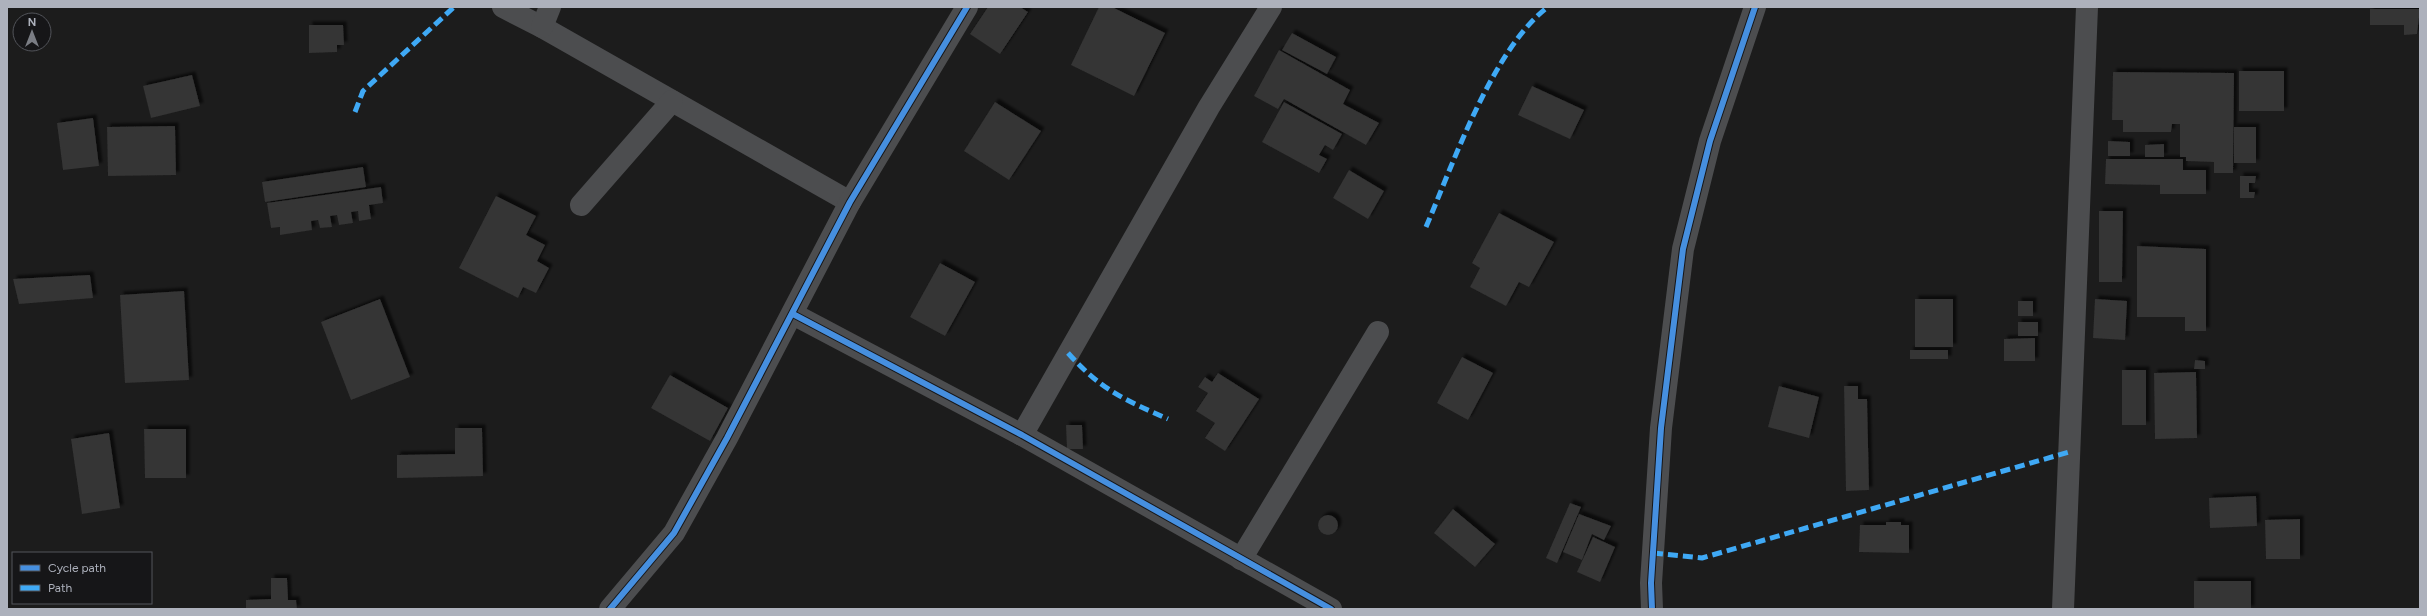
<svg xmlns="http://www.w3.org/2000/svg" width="2427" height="616" font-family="Figtree,sans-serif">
<defs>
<filter id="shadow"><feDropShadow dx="3.5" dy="-3.5" stdDeviation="1" flood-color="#0009"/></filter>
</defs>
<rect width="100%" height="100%" fill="#1c1c1c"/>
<!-- building -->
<g fill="#343434" filter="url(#shadow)">
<polygon points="988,7 1020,7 1028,12 1000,54 970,34"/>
<polygon points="1099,7 1112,7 1165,33 1134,96 1071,65"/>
<polygon points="2370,9 2420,9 2417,34 2404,35 2404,25 2370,25"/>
<polygon points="309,25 343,25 344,45 337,45 337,52 309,53"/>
<polygon points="1292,33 1336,57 1327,74 1282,50"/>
<polygon points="1279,50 1350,90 1343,104 1379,123 1366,145 1284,99 1278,109 1254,96"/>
<rect x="2239" y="71" width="45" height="40"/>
<polygon points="2113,72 2234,73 2233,173 2214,173 2214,162 2186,161 2186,157 2180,157 2180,124 2172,124 2171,132 2123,132 2123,120 2112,120"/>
<polygon points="192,75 200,106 151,118 143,86"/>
<polygon points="1532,86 1584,110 1570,139 1518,115"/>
<polygon points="995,102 1041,131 1009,180 964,151"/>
<polygon points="1284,102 1342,134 1333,150 1325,145 1319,155 1327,159 1319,173 1262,142"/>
<polygon points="93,118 99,166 63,170 57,123"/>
<polygon points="175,126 176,175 108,176 107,127"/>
<rect x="2234" y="127" width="22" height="36"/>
<polygon points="2108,141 2130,142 2130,156 2108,156"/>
<polygon points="2164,144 2164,157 2145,157 2145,145"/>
<polygon points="2106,159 2160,159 2160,185 2105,184"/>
<polygon points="2160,159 2183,159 2183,170 2206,170 2206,194 2160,194"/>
<polygon points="363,167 366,187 265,202 262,182"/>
<polygon points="1349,170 1384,191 1368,219 1333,198"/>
<polygon points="2240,176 2256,176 2255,183 2249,183 2249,192 2255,192 2254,198 2240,198"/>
<polygon points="381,187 383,203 369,205 371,219 359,221 358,211 351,212 353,223 339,225 337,215 330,216 332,227 320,228 318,220 311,221 312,230 280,235 280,227 271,228 267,203"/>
<polygon points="496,196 536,216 526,235 545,245 537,261 549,268 536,293 523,287 518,298 459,268"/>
<polygon points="2099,211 2123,211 2122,282 2099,282"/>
<polygon points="1499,213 1554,242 1529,287 1519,282 1506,306 1470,287 1480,268 1472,263"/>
<polygon points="2137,246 2206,249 2206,331 2185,331 2185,317 2137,317"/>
<polygon points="940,263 975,282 945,336 910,317"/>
<polygon points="90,275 93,298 19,304 13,279"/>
<polygon points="184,291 189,380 125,383 120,295"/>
<polygon points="380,299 410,377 351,400 321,322"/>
<rect x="1915" y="299" width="38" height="48"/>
<polygon points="2095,299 2127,301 2125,340 2093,338"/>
<rect x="2018" y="301" width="15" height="15"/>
<rect x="2018" y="322" width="20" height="14"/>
<polygon points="2035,338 2035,361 2004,361 2004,339"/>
<rect x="1910" y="350" width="38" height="9"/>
<polygon points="1462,357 1493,373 1468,420 1437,403"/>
<polygon points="2195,360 2205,361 2205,369 2194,369"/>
<rect x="2122" y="370" width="24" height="55"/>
<polygon points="2196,372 2197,438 2155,439 2154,373"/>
<polygon points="1218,373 1259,399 1225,451 1205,438 1215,423 1196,411 1208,393 1198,387 1205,377 1212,382"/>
<polygon points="670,375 728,408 710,441 651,408"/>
<polygon points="1779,386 1819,397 1809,438 1768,427"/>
<polygon points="1844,386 1858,386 1858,399 1867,399 1869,490 1846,491"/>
<polygon points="1066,425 1082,425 1083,449 1067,449"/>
<polygon points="455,428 482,428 483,476 397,478 397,455 455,454"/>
<polygon points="144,429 186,429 186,478 145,478"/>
<polygon points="109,433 120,508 82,514 71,439"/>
<polygon points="2256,496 2257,526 2210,528 2209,498"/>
<polygon points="1570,503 1581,507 1557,563 1546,558"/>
<polygon points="1453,509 1495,544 1475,567 1434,533"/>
<polygon points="1579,514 1611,526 1604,540 1592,534 1582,560 1563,552"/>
<circle cx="1328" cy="525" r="10"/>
<polygon points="2300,519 2300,559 2266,559 2265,520"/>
<polygon points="1886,522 1901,522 1901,525 1909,525 1909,553 1859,552 1860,525 1886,525"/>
<polygon points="1593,537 1615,547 1600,582 1577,572"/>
<polygon points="271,578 287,578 288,600 296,600 297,609 246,609 246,600 271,599"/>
<rect x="2194" y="581" width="57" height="28"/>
</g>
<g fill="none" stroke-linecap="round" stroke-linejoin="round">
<!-- minor -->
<g stroke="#4c4d4f" stroke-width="22">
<polyline points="503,7 542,27 850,202"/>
<polyline points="542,27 550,7"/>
<polyline points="581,205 672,101"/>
<polyline points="793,314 1022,435 1331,609"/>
<polyline points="1022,435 1209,107 1271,7"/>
<polyline points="1241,559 1378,332"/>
<polyline points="610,609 674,533 727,438 850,202 967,7"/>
<polyline points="1652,609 1651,583 1661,428 1683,249 1710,141 1755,7"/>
<polyline points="2063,609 2087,7"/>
</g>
<!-- quiet -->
<g stroke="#3fa9f5" stroke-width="5" stroke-dasharray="10 5" stroke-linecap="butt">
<polyline points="355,112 363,91 454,7"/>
<path d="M 1426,227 C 1453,164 1493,48 1548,7"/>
<path d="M 1068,353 C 1101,390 1125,400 1168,419"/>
<polyline points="1653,553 1702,558 2069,452"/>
</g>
<!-- cycleway casing -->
<g stroke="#161618" stroke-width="8">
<g id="cycleway">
<polyline points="793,314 1022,435 1331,609"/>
<polyline points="610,609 674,533 727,438 850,202 967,7"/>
<polyline points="1652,609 1651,583 1661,428 1683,249 1710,141 1755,7"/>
</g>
</g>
<!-- cycleway -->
<use href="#cycleway" stroke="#468fdf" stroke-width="6"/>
</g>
<!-- border -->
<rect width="2427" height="616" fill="none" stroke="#adb1bc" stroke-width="16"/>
<!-- legend -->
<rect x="12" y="552" width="140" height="52" fill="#161618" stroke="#52545a"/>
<rect x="20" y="565" width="20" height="6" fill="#468fdf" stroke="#52545a"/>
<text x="48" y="572" font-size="12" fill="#adb1bc">Cycle path</text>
<rect x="20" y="585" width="20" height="6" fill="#3fa9f5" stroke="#52545a"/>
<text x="48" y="592" font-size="12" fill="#adb1bc">Path</text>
<!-- north arrow -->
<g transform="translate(32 32)"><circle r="19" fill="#161618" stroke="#52545a"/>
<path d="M0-3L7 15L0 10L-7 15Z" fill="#7a7d84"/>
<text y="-6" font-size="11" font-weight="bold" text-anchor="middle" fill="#adb1bc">N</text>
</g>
</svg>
